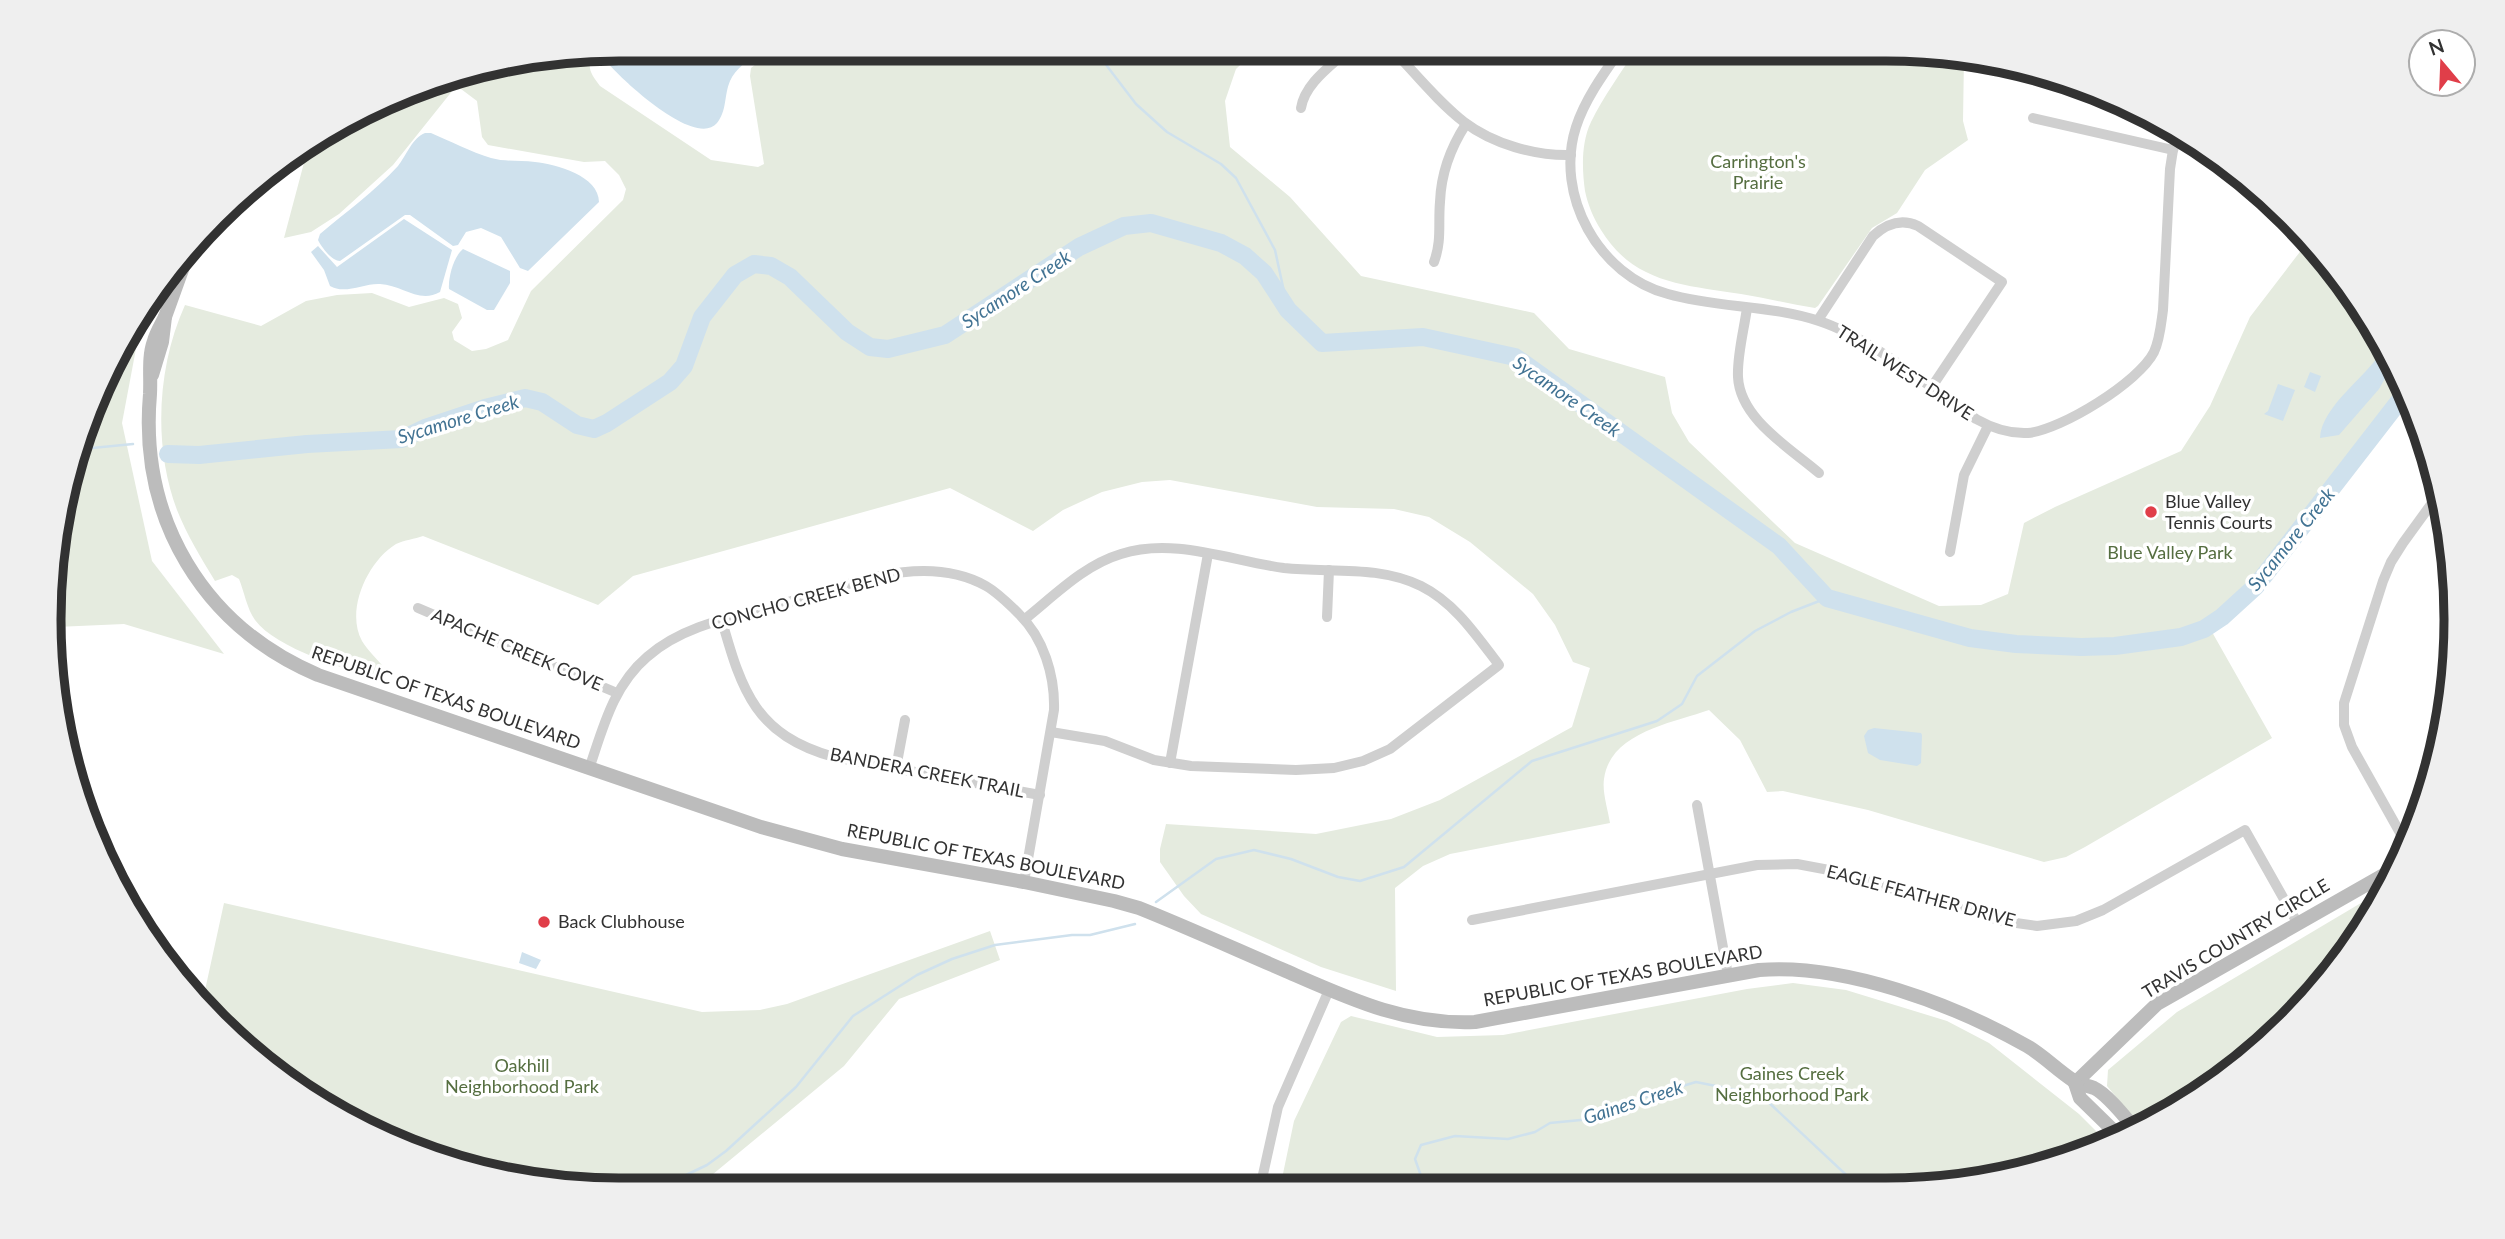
<svg xmlns="http://www.w3.org/2000/svg" width="2505" height="1239" font-family="Lato,sans-serif">
<rect width="100%" height="100%" fill="#fff"/>
<!-- green -->
<g fill="#e5ebdf">
<path d="M 846,49 L 1257,49 L 1236,69 L 1225,101 L 1230,147 L 1290,197 L 1361,276 L 1534,313 L 1569,349 L 1665,377 L 1672,413 L 1689,442 L 1795,543 L 1939,606 L 1981,605 L 2008,594 L 2024,523 L 2055,507 L 2181,451 L 2210,406 L 2250,317 L 2309,240 L 2360,303 L 2410,396 L 2272,576 L 2227,620 L 2212,632 L 2272,738 L 2085,847 L 2066,857 L 2044,862 L 1868,810 L 1783,791 L 1767,792 L 1740,740 L 1709,710 C 1673,723 1610,732 1604,779 C 1602,792 1608,810 1610,823 L 1450,854 L 1423,866 L 1395,888 L 1396,991 L 1321,967 L 1201,914 L 1184,896 L 1160,862 L 1160,849 L 1166,824 L 1316,834 L 1391,819 L 1440,800 L 1572,727 L 1590,668 L 1573,662 L 1555,625 L 1533,594 L 1470,542 L 1429,517 L 1394,509 L 1317,507 L 1170,480 L 1142,482 L 1102,492 L 1063,510 L 1033,531 L 950,488 L 633,576 L 598,605 L 423,536 C 415,539 404,540 396,544 C 368,561 345,610 362,641 C 368,651 379,661 387,671 L 382,681 C 348,669 276,649 255,620 C 247,609 244,591 239,579 L 232,575 L 215,581 C 201,558 187,535 177,510 C 153,446 157,367 185,305 L 261,326 L 306,301 L 337,295 L 372,293 L 409,307 L 444,298 L 458,304 L 462,318 L 452,332 L 454,340 L 472,351 L 486,349 L 508,340 L 531,291 L 623,200 L 626,189 L 619,175 L 605,161 L 584,162 L 488,145 L 482,137 L 477,101 L 461,89 L 453,90 L 393,165 L 339,214 L 311,232 L 284,238 L 305,159 L 294,155 L 436,79 L 593,53 C 586,68 591,74 600,86 L 711,160 L 758,167 L 764,164 L 750,76 L 751,68 L 756,64 L 844,53 Z"/>
<path d="M 1636,49 L 1886,49 L 1964,57 L 1963,121 L 1968,140 L 1925,170 L 1897,213 L 1872,228 L 1818,306 L 1815,308 C 1790,304 1766,298 1741,294 C 1685,285 1634,284 1601,230 C 1593,217 1588,205 1585,191 C 1582,169 1581,143 1591,122 C 1603,97 1621,73 1636,49 Z"/>
<polygon points="135,320 141,322 122,423 152,561 224,654 124,624 56,627 60,508 126,334"/>
<polygon points="2366,900 2372,909 2338,967 2232,1072 2140,1126 2107,1086 2108,1070 2177,1012"/>
<polygon points="224,903 702,1012 760,1010 787,1004 990,931 1000,960 899,999 844,1066 701,1184 681,1190 619,1190 508,1179 401,1146 302,1094 216,1023 202,1004"/>
<polygon points="1793,983 1846,990 1947,1021 1989,1043 2079,1114 2109,1144 1960,1185 1280,1188 1294,1121 1341,1022 1351,1016 1437,1037 1503,1035 1747,989"/>
</g>
<!-- water -->
<g fill="#cfe1ed">
<path d="M 620,49 L 759,49 L 759,50 C 750,59 735,69 730,81 C 724,95 727,111 717,123 C 695,149 620,78 606,61 L 608,54 Z"/>
<path d="M 425,133 L 431,133 C 450,141 471,152 491,158 C 505,162 520,160 535,162 C 556,164 599,176 599,202 L 528,271 L 520,268 L 501,237 L 481,228 L 466,232 L 458,245 L 453,246 L 410,215 L 405,215 L 340,261 C 332,261 322,248 318,240 L 320,234 C 346,212 375,191 398,166 C 406,156 413,137 425,133 Z"/>
<path d="M 404,219 L 452,250 L 440,292 C 419,304 402,285 380,284 C 364,283 345,295 330,286 L 324,270 L 311,252 L 318,246 L 337,267 Z"/>
<path d="M 463,249 L 510,271 L 510,283 L 494,310 L 487,310 L 449,289 C 448,277 454,256 463,249 Z"/>
<path d="M 2384,348 L 2393,364 L 2379,389 L 2339,435 L 2320,438 C 2321,406 2369,375 2384,348 Z"/>
<polygon points="2310,372 2321,376 2315,392 2304,387"/>
<polygon points="2278,384 2295,390 2283,421 2264,414 2268,411"/>
<polygon points="1874,728 1921,733 1922,735 1921,763 1917,766 1880,760 1868,753 1864,736 1868,730"/>
<polygon points="522,952 541,960 536,969 519,963"/>
</g>
<g fill="none" stroke-linecap="round" stroke-linejoin="round">
<!-- stream -->
<g stroke="#cfe1ed" stroke-width="2.5">
<polyline points="1094,49 1136,104 1167,132 1221,164 1236,178 1275,250 1288,310"/>
<polyline points="82,449 133,444"/>
<polyline points="1156,902 1216,859 1254,850 1291,859 1338,877 1360,881 1404,867 1532,761 1657,721 1682,704 1697,676 1755,631 1791,612 1827,598"/>
<polyline points="1954,1185 1977,1181"/>
<polyline points="1425,1187 1415,1159 1421,1145 1455,1136 1508,1139 1535,1132 1550,1123 1591,1119 1639,1099 1696,1082 1746,1092 1765,1099 1857,1185"/>
<polyline points="638,1190 686,1175 707,1165 726,1151 796,1087 853,1016 917,975 952,959 995,945 1072,935 1090,935 1135,924"/>
</g>
<!-- river -->
<polyline stroke="#cfe1ed" stroke-width="18" points="168,454 199,455 307,444 402,439 425,428 485,408 525,398 542,402 577,425 594,429 607,423 670,382 684,366 702,317 735,275 754,264 771,266 790,277 847,332 870,347 888,349 945,335 1079,247 1124,226 1151,223 1221,243 1245,256 1264,273 1288,310 1322,343 1423,337 1515,357 1779,546 1827,598 1970,638 2016,644 2081,647 2115,646 2181,637 2204,629 2222,617 2256,586 2407,391"/>
<!-- street -->
<g stroke="#cfcfcf" stroke-width="10">
<path d="M 1392,49 C 1415,73 1438,102 1464,122 C 1493,144 1535,156 1571,155"/>
<path d="M 1621,49 C 1604,73 1585,99 1576,127 C 1554,195 1599,276 1668,294 C 1717,308 1771,305 1819,321 C 1871,338 1929,387 1976,419 C 1992,428 2009,434 2028,433 C 2061,430 2139,382 2154,352 C 2160,339 2161,324 2163,310 L 2170,169 L 2173,150 L 2180,133"/>
<path d="M 1301,108 C 1305,83 1331,66 1349,49"/>
<polyline points="2033,118 2173,150"/>
<path d="M 1434,262 C 1442,240 1438,225 1440,202 C 1441,174 1451,147 1466,124"/>
<path d="M 1747,308 C 1744,330 1737,355 1738,377 C 1740,419 1790,448 1819,473"/>
<path d="M 1818,320 L 1873,236 C 1886,224 1901,218 1918,226 L 2002,282 L 1931,388"/>
<polyline points="1950,552 1964,475 1988,426"/>
<polyline points="418,608 617,693"/>
<polyline points="1327,617 1329,570"/>
<path d="M 1025,619 C 1055,595 1084,565 1121,554 C 1174,537 1231,561 1284,568 C 1330,573 1378,565 1421,586 C 1455,603 1476,635 1499,665 L 1390,749 L 1363,761 L 1334,768 L 1296,770 L 1191,766 L 1154,760 L 1105,741 L 1051,732"/>
<path d="M 722,621 C 742,692 756,735 834,757 L 1040,795"/>
<polyline points="1170,763 1208,554"/>
<polyline points="896,768 905,720"/>
<path d="M 589,769 C 603,728 613,686 647,657 C 684,624 738,616 785,603 C 847,586 923,551 986,586 C 998,593 1008,603 1018,613 C 1044,638 1055,676 1054,710 L 1024,882"/>
<polyline points="1697,805 1728,975"/>
<polyline points="2408,847 2352,747 2344,725 2344,703 2383,581 2391,562 2403,543 2440,492"/>
<polyline points="1472,920 1757,865 1797,864 1829,870 2002,921 2037,926 2076,921 2103,910 2245,830 2298,924"/>
<polyline points="1260,1188 1278,1107 1329,990"/>
</g>
<!-- secondary -->
<g stroke="#bcbcbc" stroke-width="14">
<polyline points="165,317 192,242"/>
<path d="M 152,375 L 162,342 L 165,317 C 161,325 156,333 154,341 C 148,357 151,377 150,394 C 139,519 203,626 318,675 L 761,827 L 842,849 L 1024,882 L 1114,901 L 1139,908 C 1189,928 1237,950 1286,971 C 1350,999 1405,1025 1475,1022 L 1759,970 C 1844,963 1953,1004 2027,1046 C 2044,1056 2057,1070 2074,1081 C 2079,1085 2087,1085 2094,1088 C 2107,1094 2125,1117 2135,1129"/>
<polyline points="2075,1083 2157,1004 2394,869"/>
<polyline points="2075,1083 2080,1098 2120,1137"/>
</g>
</g>
<!-- markers -->
<g fill="#e03e49" stroke="#fff" stroke-width="2.5">
<circle cx="2151" cy="512" r="7"/>
<circle cx="544" cy="922" r="7"/>
</g>
<g text-anchor="middle" stroke-width="7" stroke-linejoin="round" paint-order="stroke">
<!-- park labels -->
<g font-size="18" fill="#556e40" stroke="#fff">
<text x="1758" y="168">Carrington's<tspan x="1758" dy="21">Prairie</tspan></text>
<text x="2170" y="559">Blue Valley Park</text>
<text x="522" y="1072">Oakhill<tspan x="522" dy="21">Neighborhood Park</tspan></text>
<text x="1792" y="1080">Gaines Creek<tspan x="1792" dy="21">Neighborhood Park</tspan></text>
</g>
<!-- street labels -->
<g font-size="18" fill="#323232" stroke="#fff">
<text transform="translate(1905 373) rotate(33)" y="6">TRAIL WEST DRIVE</text>
<text transform="translate(806 599) rotate(-15)" y="6">CONCHO CREEK BEND</text>
<text transform="translate(517 650) rotate(23)" y="6">APACHE CREEK COVE</text>
<text transform="translate(446 698) rotate(19)" y="6">REPUBLIC OF TEXAS BOULEVARD</text>
<text transform="translate(927 773) rotate(11)" y="6">BANDERA CREEK TRAIL</text>
<text transform="translate(986 857) rotate(11)" y="6">REPUBLIC OF TEXAS BOULEVARD</text>
<text transform="translate(1921 896) rotate(15)" y="6">EAGLE FEATHER DRIVE</text>
<text transform="translate(2236 939) rotate(-31)" y="6">TRAVIS COUNTRY CIRCLE</text>
<text transform="translate(1623 976) rotate(-10)" y="6">REPUBLIC OF TEXAS BOULEVARD</text>
</g>
<!-- poi labels -->
<g font-size="18" fill="#323232" stroke="#fff" text-anchor="start">
<text x="2165" y="508">Blue Valley<tspan x="2165" dy="21">Tennis Courts</tspan></text>
<text x="558" y="928">Back Clubhouse</text>
</g>
<!-- water labels -->
<g font-size="19" font-style="italic" fill="#427393" stroke="#fff">
<text transform="translate(1016 289) rotate(-33)" y="7">Sycamore Creek</text>
<text transform="translate(1567 396) rotate(35)" y="7">Sycamore Creek</text>
<text transform="translate(458 419) rotate(-17)" y="7">Sycamore Creek</text>
<text transform="translate(2291 539) rotate(-51)" y="7">Sycamore Creek</text>
<text transform="translate(1633 1102) rotate(-18)" y="7">Gaines Creek</text>
</g>
</g>
<!-- crop -->
<path d="M0 0H2505V1239H0ZM619 61H1886A558 558 0 0 1 2444 619V620A558 558 0 0 1 1886 1178H619A558 558 0 0 1 61 620V619A558 558 0 0 1 619 61Z" fill="#efefef" fill-rule="evenodd"/>
<path fill="none" stroke="#323232" stroke-width="9" d="M619 61H1886A558 558 0 0 1 2444 619V620A558 558 0 0 1 1886 1178H619A558 558 0 0 1 61 620V619A558 558 0 0 1 619 61Z"/>
<!-- north arrow -->
<g transform="translate(2442 63) rotate(341)"><circle r="33" fill="#ffffff" stroke="#adadad" stroke-width="2"/>
<path d="M0-5L12 26L0 18L-12 26Z" fill="#e03e49"/>
<text y="-10" font-size="19" font-weight="bold" text-anchor="middle" fill="#323232">N</text>
</g>
</svg>
